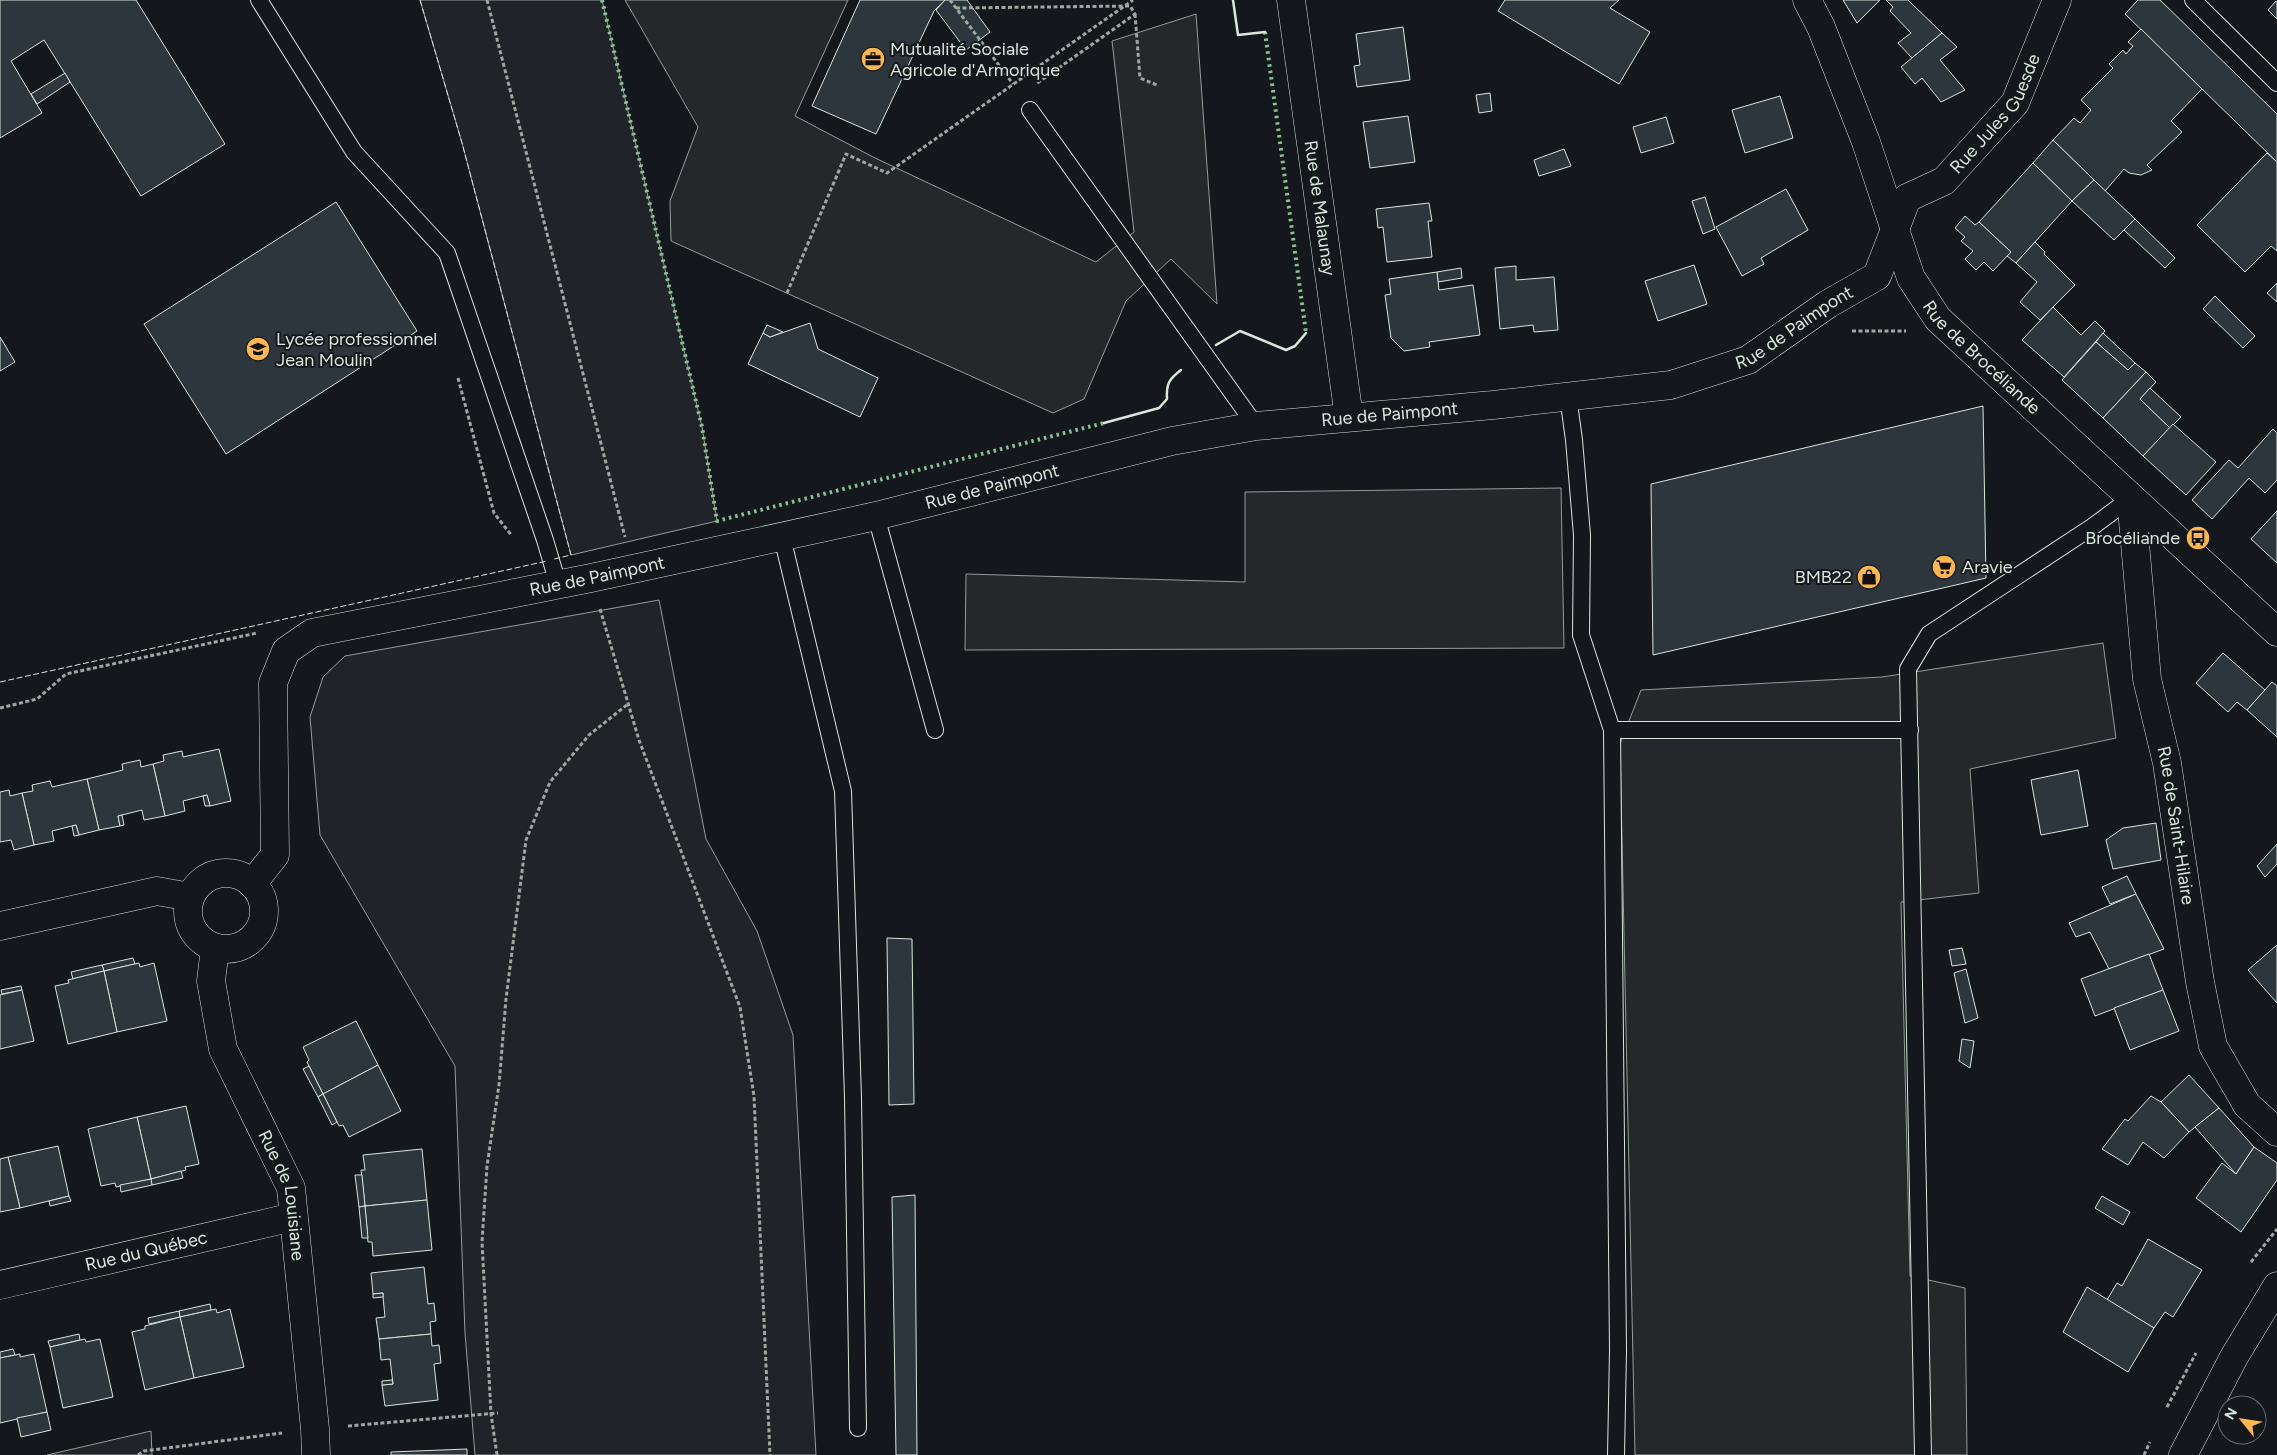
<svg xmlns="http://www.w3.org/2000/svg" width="2277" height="1455" font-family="Figtree,sans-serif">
<rect width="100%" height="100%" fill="#14181c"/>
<!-- green -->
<g fill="#202428" stroke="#939e99">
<polygon points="420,0 602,0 702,427 717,521 571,555 462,143"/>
<polygon points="659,600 706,839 757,931 793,1035 816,1455 475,1455 465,1333 455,1066 320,835 310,717 323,677 345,656"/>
<polygon points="151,1431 152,1455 47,1455"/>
</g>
<!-- parking -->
<g fill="#24282b" stroke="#939e99">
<polygon points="625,0 848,0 795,116 873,157 1096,262 1134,232 1112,41 1196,14 1217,304 1171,259 1126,301 1084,399 1053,413 671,241 670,201 698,127"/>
<polygon points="1561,488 1564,648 965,650 966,574 1245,582 1245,492"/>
<polygon points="2103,643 2116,738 1970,769 1979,893 1901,902 1910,1276 1965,1288 1967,1455 1635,1455 1620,744 1641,690 1882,677"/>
</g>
<!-- building -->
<g fill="#2c363c" stroke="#d8e6dc">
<polygon points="0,0 136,0 225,144 141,196 44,40 11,61 42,113 0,138"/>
<polygon points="860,0 945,0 934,11 876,134 812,106"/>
<polygon points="945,0 967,0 990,32 966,50 936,10"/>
<polygon points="1505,0 1619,0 1610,8 1650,32 1619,84 1498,11"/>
<polygon points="1843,0 1880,0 1857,23"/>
<polygon points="1886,0 1908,0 1942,33 1912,58 1898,43 1911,33 1890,11 1893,7"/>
<polygon points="2138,0 2160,0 2277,114 2277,162 2125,14"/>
<polygon points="2276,1 2277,2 2277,19 2268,10"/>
<polygon points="1403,27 1410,80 1357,87 1354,66 1360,65 1356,34"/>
<polygon points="2141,29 2202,89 2171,121 2182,132 2147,165 2152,170 2141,175 2129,173 2124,169 2105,191 2053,140 2074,118 2080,123 2091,110 2081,100 2113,68 2109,64 2123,50 2126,54 2133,46 2128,42"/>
<polygon points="1942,33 1957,47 1940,60 1965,90 1941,102 1922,78 1915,84 1901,67"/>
<polygon points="65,73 70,82 37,104 31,94"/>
<polygon points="1490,93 1492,111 1479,113 1476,95"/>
<polygon points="1780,96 1793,138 1745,153 1732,110"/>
<polygon points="1408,116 1415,162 1370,168 1363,122"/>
<polygon points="1666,117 1674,143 1641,153 1633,127"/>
<polygon points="2053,140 2094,180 2072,201 2033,163"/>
<polygon points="1564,149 1571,166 1539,176 1534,160"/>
<polygon points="2267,153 2277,162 2277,251 2271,246 2245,272 2197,225"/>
<polygon points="2033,163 2072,201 2016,263 2007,256 2011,252 1979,222"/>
<polygon points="2094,180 2135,219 2114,240 2072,201"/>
<polygon points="1786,189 1808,230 1761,258 1764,264 1742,276 1716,227"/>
<polygon points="1705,197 1715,229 1703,234 1692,201"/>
<polygon points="336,202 417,331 226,454 144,324"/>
<polygon points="1429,203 1432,221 1428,221 1432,257 1387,262 1383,227 1378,228 1376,209"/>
<polygon points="1965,216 1975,225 1979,222 2011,252 1993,271 1984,262 1976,270 1965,259 1973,251 1961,241 1965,237 1955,228"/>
<polygon points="2135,219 2175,258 2165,268 2124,230"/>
<polygon points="2035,242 2045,252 2044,254 2075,285 2040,320 2020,302 2037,282 2016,263"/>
<polygon points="1694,265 1707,304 1658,321 1645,281"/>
<polygon points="1516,266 1516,280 1554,277 1558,330 1534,332 1533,325 1500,329 1495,268"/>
<polygon points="1461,268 1462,278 1438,282 1437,272"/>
<polygon points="1437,272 1439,290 1473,285 1480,335 1429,342 1430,347 1404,351 1391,338 1385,295 1391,294 1389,279"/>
<polygon points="2277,283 2277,302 2267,293"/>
<polygon points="2215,296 2255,336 2243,348 2203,309"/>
<polygon points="2053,307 2081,335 2095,321 2105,331 2064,377 2022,340"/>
<polygon points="810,323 818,349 878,378 860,417 748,364 763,333 770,337"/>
<polygon points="767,325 783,332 770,337 763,333"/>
<polygon points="2103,333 2135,363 2128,370 2096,342"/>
<polygon points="0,337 15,362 0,371"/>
<polygon points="2096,342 2128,370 2135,363 2146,372 2103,418 2062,380"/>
<polygon points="2146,372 2156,382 2140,399 2170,428 2143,456 2103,418"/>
<polygon points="2150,388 2181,417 2170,428 2140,399"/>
<polygon points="1983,406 1986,578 1653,655 1651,484"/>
<polygon points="2173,424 2216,462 2186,495 2143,456"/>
<polygon points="2273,429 2277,433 2277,480 2265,493 2249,478 2212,519 2192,500 2229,460 2238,468"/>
<polygon points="2277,511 2277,563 2251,539"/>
<polygon points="2223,653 2265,690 2247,710 2237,702 2228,712 2196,683"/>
<polygon points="2272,682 2277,686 2277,737 2247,710"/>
<polygon points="219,749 231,801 210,806 207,795 183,801 185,811 165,816 153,764 164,761 163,755 182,751 183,757"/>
<polygon points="140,760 141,767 153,764 165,816 144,820 142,810 118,816 120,826 99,830 87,779 123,770 122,764"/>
<polygon points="2078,770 2088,826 2041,835 2031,780"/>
<polygon points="87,779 99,830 79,835 76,825 52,831 54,841 34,845 22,793 33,791 32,785 50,781 52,787"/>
<polygon points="9,790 10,796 22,793 34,845 14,850 11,840 0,842 0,792"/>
<polygon points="207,795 210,806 205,806 203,796"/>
<polygon points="122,815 124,825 120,826 118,816"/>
<polygon points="2156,823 2161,860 2113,869 2106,840 2123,828"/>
<polygon points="76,825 79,835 74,836 72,826"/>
<polygon points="2277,844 2277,864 2265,877 2257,866"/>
<polygon points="2127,876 2136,894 2110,904 2102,887"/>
<polygon points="2136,894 2164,949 2109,969 2090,932 2076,937 2069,923"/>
<polygon points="887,938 912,939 914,1104 889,1105"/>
<polygon points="2277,945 2277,1003 2248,970"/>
<polygon points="1962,948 1966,964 1952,966 1949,950"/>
<polygon points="2149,954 2163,990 2095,1016 2081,979"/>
<polygon points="133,958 135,964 104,971 102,965"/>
<polygon points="139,963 140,967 154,963 167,1021 117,1032 104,971"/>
<polygon points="102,965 104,971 73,979 71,972"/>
<polygon points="1966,969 1978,1018 1965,1023 1954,973"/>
<polygon points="104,971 117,1032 68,1044 55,986 69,983 68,980"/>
<polygon points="21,986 22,990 2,994 1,990"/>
<polygon points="22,990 34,1041 0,1049 0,995"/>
<polygon points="2163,990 2179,1031 2130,1050 2114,1008"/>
<polygon points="356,1021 378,1065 323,1094 307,1062 309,1060 303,1047"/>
<polygon points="1962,1039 1974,1041 1970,1068 1959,1061"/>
<polygon points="378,1065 401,1111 349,1137 343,1125 339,1126 323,1094"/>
<polygon points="309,1066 323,1094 318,1097 303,1069"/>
<polygon points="2189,1075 2219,1108 2189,1132 2161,1102"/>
<polygon points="323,1094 337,1122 332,1125 318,1097"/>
<polygon points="2151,1096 2161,1102 2189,1132 2164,1158 2143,1142 2128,1165 2102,1149 2125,1119 2128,1121"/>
<polygon points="186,1106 199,1164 185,1167 186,1170 151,1179 137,1117"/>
<polygon points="2219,1108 2254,1147 2236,1174 2195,1127"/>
<polygon points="137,1117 151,1179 116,1187 115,1183 101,1186 88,1129"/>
<polygon points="58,1146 69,1196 20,1208 8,1157"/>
<polygon points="2254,1147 2277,1163 2277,1180 2241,1232 2196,1198 2222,1163 2236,1174"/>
<polygon points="422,1149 427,1200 365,1206 361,1170 365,1170 363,1155"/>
<polygon points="8,1157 20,1208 0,1212 0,1159"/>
<polygon points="181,1171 183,1178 152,1185 151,1179"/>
<polygon points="355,1175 362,1175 365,1206 359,1207"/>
<polygon points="151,1179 152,1185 121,1192 120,1185"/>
<polygon points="915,1195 917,1455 896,1455 892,1197"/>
<polygon points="69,1196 71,1201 50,1206 49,1201"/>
<polygon points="2102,1196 2130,1212 2123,1225 2095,1208"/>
<polygon points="427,1200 432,1250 373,1256 372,1242 368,1242 365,1206"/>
<polygon points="365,1206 368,1238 362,1238 359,1207"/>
<polygon points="2148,1239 2202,1270 2173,1317 2165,1312 2154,1328 2107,1300 2117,1283 2122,1286"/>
<polygon points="424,1267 428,1304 434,1303 436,1321 430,1322 431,1334 379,1339 376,1318 385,1317 383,1297 383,1293 373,1294 371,1273"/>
<polygon points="2087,1287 2154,1328 2128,1372 2063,1332"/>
<polygon points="383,1293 383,1297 373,1298 373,1294"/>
<polygon points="210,1304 211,1310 180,1317 179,1311"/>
<polygon points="216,1309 217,1313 230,1309 244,1367 194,1378 180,1317"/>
<polygon points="179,1311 180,1317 149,1324 148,1318"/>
<polygon points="180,1317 194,1378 145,1390 132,1332 145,1329 145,1326"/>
<polygon points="79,1334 80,1340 50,1347 48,1341"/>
<polygon points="431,1334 432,1346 439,1345 441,1363 434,1364 438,1400 385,1406 382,1385 393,1384 390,1359 381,1360 379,1339"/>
<polygon points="85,1339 86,1342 100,1339 113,1397 63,1408 50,1347"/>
<polygon points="13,1349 15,1355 0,1358 0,1352"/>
<polygon points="20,1354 20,1357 34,1354 47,1412 0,1423 0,1358"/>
<polygon points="392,1380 393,1384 382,1385 382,1381"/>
<polygon points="47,1412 51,1430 21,1437 17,1418"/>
<polygon points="467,1449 467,1455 391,1455 391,1452"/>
</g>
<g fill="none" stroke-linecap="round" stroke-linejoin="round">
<!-- service casing -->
<g stroke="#d8e6dc" stroke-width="18">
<g id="service">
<polyline points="259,0 354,152 447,253 545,540 558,584"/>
<polyline points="2193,0 2277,83"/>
<polyline points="1030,110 1256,426"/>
<polyline points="1568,396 1574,440 1582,535 1581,635 1612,730 1618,1351 1616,1455"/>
<polyline points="876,516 935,730"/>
<polyline points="782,537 843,791 853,1098 858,1428"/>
<polyline points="1612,730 1910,730"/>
<polyline points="1923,1455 1908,669 1929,634 2092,527 2131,498"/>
</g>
</g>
<!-- minor casing -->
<g stroke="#d8e6dc" stroke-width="29">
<g id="minor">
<path id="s1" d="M 1291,0 L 1349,417"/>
<path id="s2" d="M 1807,0 L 1821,27 L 1866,142 L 1911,278 L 1938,319 L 2277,632"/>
<path id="s3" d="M 2131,498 L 2147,679 L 2167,763 L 2200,982 L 2213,1046 L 2247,1105 L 2277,1132"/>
<circle cx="226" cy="911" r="38"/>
<path id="s4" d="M 252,884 L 275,855 L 273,683 L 286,651 L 312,633 L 591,578 L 739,546 L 876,516 L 1172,441 L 1256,426 L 1493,405 L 1671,385 L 1748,360 L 1828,304 L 1877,276 L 1907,198 L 1944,181 L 2015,103 L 2057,0"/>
<polyline points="0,926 157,891 190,897"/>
<path id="s5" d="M 215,948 L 211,981 L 223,1049 L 291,1188 L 315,1429 L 316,1455"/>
<path id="s6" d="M 0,1285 L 293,1217"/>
</g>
</g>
<!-- secondary casing -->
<g stroke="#d8e6dc" stroke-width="29">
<polyline id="secondary" points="2183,1455 2234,1357 2277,1286"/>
</g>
<!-- path -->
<g stroke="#9da8a2" stroke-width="3" stroke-dasharray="4 2.5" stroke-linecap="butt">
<polyline points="487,0 625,537"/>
<polyline points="950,0 1013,84"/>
<polyline points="956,8 1130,6 1135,14 1036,84"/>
<polyline points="1135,14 1140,78 1157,85"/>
<polyline points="787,293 846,154 887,173 1133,0"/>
<polyline points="1852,331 1906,331"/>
<polyline points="458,378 494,513 512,536"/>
<polyline points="600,609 639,740 740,1007 754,1096 770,1455"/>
<polyline points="0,708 37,699 66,674 257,633"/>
<polyline points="2251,1262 2277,1229"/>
<polyline points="2167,1407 2196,1353"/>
<polyline points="348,1426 498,1413"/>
<polyline points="138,1455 144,1451 282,1433"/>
<polyline points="497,1455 491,1414 482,1242 487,1166 499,1085 506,999 526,840 550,782 589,735 628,704"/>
<polyline points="2144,1455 2150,1442"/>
</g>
<!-- service -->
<use href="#service" stroke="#14181c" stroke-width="16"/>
<!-- minor -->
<use href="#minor" stroke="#14181c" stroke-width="28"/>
<!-- secondary -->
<use href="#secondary" stroke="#14181c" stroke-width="28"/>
<!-- hedge -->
<g stroke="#8ac095" stroke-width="4" stroke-dasharray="2.5 4" stroke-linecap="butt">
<polyline points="602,0 702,427 717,521 1104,423"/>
<polyline points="1265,32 1306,333"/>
</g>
<!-- fence -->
<g stroke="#d8e6dc" stroke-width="1" stroke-dasharray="6 2.5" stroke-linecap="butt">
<polyline points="420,0 462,143 571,555 554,559"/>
<polyline points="0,682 547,561"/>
</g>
<!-- wall -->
<g stroke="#d8e6dc" stroke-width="2.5">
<polyline points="1233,0 1238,35 1265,32"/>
<polyline points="1216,345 1240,331 1286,350 1295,346 1306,333"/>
<path d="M 1104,423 L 1159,408 L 1167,399 C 1166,384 1169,379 1181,370"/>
</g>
</g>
<!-- icons -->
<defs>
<g id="office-disc" transform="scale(1.25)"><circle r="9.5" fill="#ffb74d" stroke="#14181c"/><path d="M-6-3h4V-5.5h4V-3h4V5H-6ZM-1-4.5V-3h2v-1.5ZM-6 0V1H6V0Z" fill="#111"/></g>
<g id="school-disc" transform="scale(1.25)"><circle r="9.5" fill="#ffb74d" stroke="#14181c"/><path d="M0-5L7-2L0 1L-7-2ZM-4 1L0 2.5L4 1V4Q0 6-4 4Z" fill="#111"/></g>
<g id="bus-disc" transform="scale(1.25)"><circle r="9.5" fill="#ffb74d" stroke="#14181c"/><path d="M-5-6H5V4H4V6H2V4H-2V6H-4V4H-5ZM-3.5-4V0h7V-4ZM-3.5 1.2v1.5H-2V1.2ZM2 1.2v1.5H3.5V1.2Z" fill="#111"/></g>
<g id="supermarket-disc" transform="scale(1.25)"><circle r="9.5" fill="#ffb74d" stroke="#14181c"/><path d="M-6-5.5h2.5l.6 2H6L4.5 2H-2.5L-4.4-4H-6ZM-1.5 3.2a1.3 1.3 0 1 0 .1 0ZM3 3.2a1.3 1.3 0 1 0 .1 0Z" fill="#111"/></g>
<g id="shop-disc" transform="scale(1.25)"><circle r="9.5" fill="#ffb74d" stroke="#14181c"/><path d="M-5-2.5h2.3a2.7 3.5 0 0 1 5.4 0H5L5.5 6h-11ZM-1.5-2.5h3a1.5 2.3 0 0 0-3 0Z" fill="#111"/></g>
</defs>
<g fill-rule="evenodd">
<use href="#office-disc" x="873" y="59"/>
<use href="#school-disc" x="258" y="349"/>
<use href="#bus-disc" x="2198" y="538"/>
<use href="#supermarket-disc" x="1944" y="567"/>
<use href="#shop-disc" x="1869" y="577"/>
</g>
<g text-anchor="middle" stroke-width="4" stroke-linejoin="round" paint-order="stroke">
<!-- poi labels -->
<g font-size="18" fill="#d8e6dc" stroke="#14181c" text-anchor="start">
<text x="890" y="55">Mutualité Sociale<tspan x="890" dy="21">Agricole d'Armorique</tspan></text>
<text x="276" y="345">Lycée professionnel<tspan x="276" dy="21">Jean Moulin</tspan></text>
<text x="2180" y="544" text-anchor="end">Brocéliande</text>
<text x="1962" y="573">Aravie</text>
<text x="1852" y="583" text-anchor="end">BMB22</text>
</g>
<!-- street labels -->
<g font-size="18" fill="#d8e6dc" stroke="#14181c">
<text dy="6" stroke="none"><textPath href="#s4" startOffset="2104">Rue Jules Guesde</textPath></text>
<text dy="6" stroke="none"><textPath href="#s1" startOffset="210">Rue de Malaunay</textPath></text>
<text dy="6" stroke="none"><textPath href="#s4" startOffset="1796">Rue de Paimpont</textPath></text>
<text dy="6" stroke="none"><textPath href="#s2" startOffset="404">Rue de Brocéliande</textPath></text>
<text dy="6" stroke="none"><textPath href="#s4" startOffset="1376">Rue de Paimpont</textPath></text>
<text dy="6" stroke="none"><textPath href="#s4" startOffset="971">Rue de Paimpont</textPath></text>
<text dy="6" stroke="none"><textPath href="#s4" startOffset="566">Rue de Paimpont</textPath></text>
<text dy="6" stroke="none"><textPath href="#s3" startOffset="331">Rue de Saint-Hilaire</textPath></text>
<text dy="6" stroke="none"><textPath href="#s5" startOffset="262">Rue de Louisiane</textPath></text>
<text dy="6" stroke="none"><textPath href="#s6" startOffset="150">Rue du Québec</textPath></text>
</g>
</g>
<!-- north arrow -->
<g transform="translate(2242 1420) rotate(300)"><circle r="24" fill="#14181c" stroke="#626a69"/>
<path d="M0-4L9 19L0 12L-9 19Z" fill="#ffb74d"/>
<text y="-8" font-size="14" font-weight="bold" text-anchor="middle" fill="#d8e6dc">N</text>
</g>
</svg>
